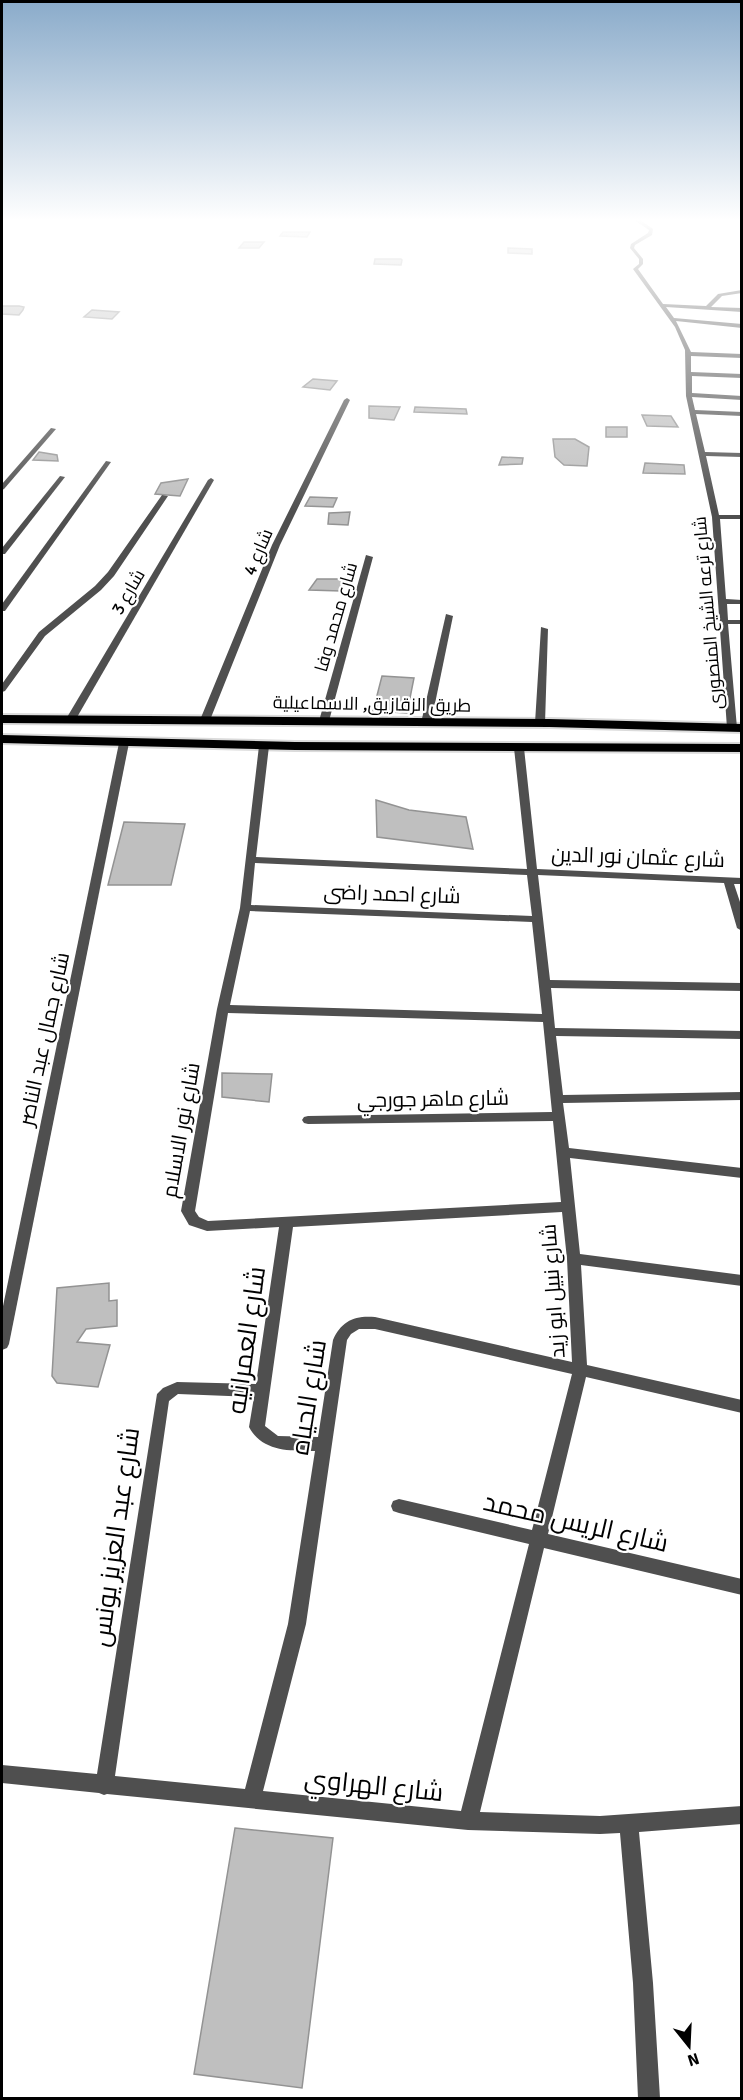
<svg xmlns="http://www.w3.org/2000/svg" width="743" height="2100" font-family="Signika,Cairo,sans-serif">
<rect width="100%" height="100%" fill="#fff"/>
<!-- building -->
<g fill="#bfbfbf" stroke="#939393" stroke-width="1.5">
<polygon points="283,232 310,232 307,237 280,236"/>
<polygon points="244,242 264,242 259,248 239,248"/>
<polygon points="508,248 532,249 532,254 508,253"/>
<polygon points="375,259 401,259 402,260 401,265 374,264"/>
<polygon points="2,306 19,306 24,307 23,310 19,315 2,314"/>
<polygon points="92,310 119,312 112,319 84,317"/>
<polygon points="313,379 337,381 330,390 303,387"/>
<polygon points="369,406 400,407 394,420 369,418"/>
<polygon points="415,407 466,409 467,414 414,412"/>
<polygon points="642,415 671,416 678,427 647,426"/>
<rect x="606" y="427" width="21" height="10"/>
<polygon points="553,439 575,439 589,447 587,466 564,465 555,457"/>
<polygon points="39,452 57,455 58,461 33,460"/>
<polygon points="502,457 523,458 522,464 499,465"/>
<polygon points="645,463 684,465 685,474 643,473"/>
<polygon points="188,479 180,496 155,494 161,483"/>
<polygon points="310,497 337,498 333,507 305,506"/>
<polygon points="350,512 348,525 328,524 329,513"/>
<polygon points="317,579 342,579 341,591 309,590"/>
<polygon points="382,676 414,678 407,713 373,711"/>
<polygon points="376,800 409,810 466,817 473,849 377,837"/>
<polygon points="124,822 185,824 171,885 108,885"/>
<polygon points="222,1073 272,1074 269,1102 222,1097"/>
<polygon points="109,1283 109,1301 117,1300 117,1326 86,1329 77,1342 110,1345 98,1387 57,1383 52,1376 57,1288"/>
<polygon points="235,1828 333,1838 302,2088 194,2074"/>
</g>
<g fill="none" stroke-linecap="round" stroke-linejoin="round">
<!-- trunk casing -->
<g stroke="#dbdbdb" stroke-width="4">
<g id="trunk">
<polygon points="2,715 549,719 742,724 742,732 549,727 2,723"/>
<polygon points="2,735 295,742 742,744 742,752 295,750 2,743"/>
</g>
</g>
<!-- minor -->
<g fill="#4f4f4f" fill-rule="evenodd">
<polygon points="631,218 637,218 653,229 652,235 635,245 634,248 643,259 643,264 638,269 663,304 706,306 718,294 742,290 742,293 722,296 711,307 742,308 742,312 666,307 674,318 742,324 742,328 676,321 691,352 742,354 742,358 691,356 691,372 742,374 742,378 692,376 692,393 742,396 742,400 692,397 695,410 742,412 742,416 696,414 705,452 742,453 742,457 706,456 719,515 742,515 742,519 720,519 726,599 742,600 742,604 727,604 728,620 742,620 742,624 728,624 737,728 732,731 727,728 712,517 686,396 685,350 675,327 633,269 639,264 639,259 630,248 631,244 648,233 649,230"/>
<polygon points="347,398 350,400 280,545 210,720 208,722 202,722 200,720 272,545 344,400"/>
<polygon points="51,428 56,429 4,489 2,490 2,484"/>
<polygon points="106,461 111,462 5,611 2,611 2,604"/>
<polygon points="60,476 65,477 5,554 2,554 2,548"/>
<polygon points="211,478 214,480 76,719 74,721 68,721 66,719 208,480"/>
<polygon points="162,495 168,496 114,576 101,590 45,636 5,691 2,692 2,684 39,632 95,586 108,572"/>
<polygon points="366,555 373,557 329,721 327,723 321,723 319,721"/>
<polygon points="446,614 453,616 431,723 426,726 421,723"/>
<polygon points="541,627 548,629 545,723 540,726 535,723"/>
<polygon points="124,740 129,743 9,1344 7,1348 2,1350 2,1311 119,743"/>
<path d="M 264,743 L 269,746 L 256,857 L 527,869 L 514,748 L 519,745 L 524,748 L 537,869 L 742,878 L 742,884 L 734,884 L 742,908 L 742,931 L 737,928 L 724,883 L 538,875 L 550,980 L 742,983 L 742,991 L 551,988 L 555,1028 L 742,1031 L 742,1039 L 556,1036 L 563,1095 L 742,1092 L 742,1100 L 563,1103 L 569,1148 L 742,1168 L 742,1178 L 570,1158 L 580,1254 L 742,1275 L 742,1286 L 581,1265 L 587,1365 L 742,1400 L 742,1413 L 586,1377 L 548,1534 L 742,1579 L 742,1595 L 544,1548 L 480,1812 L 600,1816 L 742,1806 L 742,1824 L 639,1832 L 653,1983 L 660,2098 L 638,2098 L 633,1983 L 620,1833 L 600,1834 L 468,1830 L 107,1794 L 104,1795 L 99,1793 L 2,1783 L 2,1765 L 97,1774 L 157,1394 L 163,1388 L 177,1382 L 256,1384 L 279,1227 L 207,1231 L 189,1225 L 181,1211 L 217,1009 L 240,908 L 259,746 ZM 255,863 L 527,875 L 532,916 L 251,905 ZM 250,911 L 532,922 L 542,1014 L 230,1005 ZM 228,1013 L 543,1022 L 552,1112 L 308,1116 L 304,1117 L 302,1120 L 304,1123 L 308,1124 L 553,1121 L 561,1202 L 208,1221 L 199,1217 L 195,1211 ZM 562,1212 L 567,1259 L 572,1362 L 375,1317 C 355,1315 341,1321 333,1340 L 318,1437 L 278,1436 L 265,1426 L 293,1227 ZM 359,1329 L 375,1329 L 572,1374 L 532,1530 L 399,1499 L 393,1501 L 391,1506 L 393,1511 L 399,1513 L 529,1544 L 461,1811 L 263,1791 L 306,1624 L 347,1340 L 351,1334 ZM 178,1394 L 254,1397 L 249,1427 C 262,1452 291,1451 315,1451 L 288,1624 L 245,1789 L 115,1776 L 169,1401 Z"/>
</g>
<!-- trunk -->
<use href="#trunk" fill="#000" fill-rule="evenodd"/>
</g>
<!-- sky -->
<linearGradient id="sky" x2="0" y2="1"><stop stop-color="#8aabca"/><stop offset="0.43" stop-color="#fff"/><stop offset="1" stop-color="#fff" stop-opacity="0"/></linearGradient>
<rect width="743" height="512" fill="url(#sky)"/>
<g text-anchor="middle" stroke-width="4.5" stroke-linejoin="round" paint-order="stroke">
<!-- far-street labels -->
<g font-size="18" fill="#000" stroke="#fff">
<text transform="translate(258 552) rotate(-67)" y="6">شارع 4</text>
<text transform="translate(128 592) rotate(-60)" y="6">شارع 3</text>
<text transform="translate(708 613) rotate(-95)" y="6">شارع ترعه الشيخ المنصورى</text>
<text transform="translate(336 617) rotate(-74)" y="6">شارع محمد وفا</text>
<text transform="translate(372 704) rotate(1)" y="6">طريق الزقازيق, الاسماعيلية</text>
</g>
<!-- street labels -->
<g font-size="21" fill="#000" stroke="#fff">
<text transform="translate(638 857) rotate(2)" y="7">شارع عثمان نور الدين</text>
<text transform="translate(392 894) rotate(2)" y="7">شارع احمد راضى</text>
<text transform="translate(44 1039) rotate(-78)" y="7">شارع جمال عبد الناصر</text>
<text transform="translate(433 1099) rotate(-1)" y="7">شارع ماهر جورجي</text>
<text transform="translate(181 1130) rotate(-80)" y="7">شارع نور الاسلام</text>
<text transform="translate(553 1291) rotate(-94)" y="7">شارع نبيل ابو زيد</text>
</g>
<!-- near-street labels -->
<g font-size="26" fill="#000" stroke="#fff">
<text transform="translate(246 1340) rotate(-82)" y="9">شارع العمرانيه</text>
<text transform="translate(308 1397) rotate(-81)" y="9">شارع الحياه</text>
<text transform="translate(576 1522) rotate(13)" y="9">شارع الريس محمد</text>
<text transform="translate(115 1537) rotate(-82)" y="9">شارع عبد العزيز يونس</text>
<text transform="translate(374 1785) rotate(6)" y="9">شارع الهراوي</text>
</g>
</g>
<!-- border -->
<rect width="743" height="2100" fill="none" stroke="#000000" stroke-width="6"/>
<!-- north arrow -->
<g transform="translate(689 2046) rotate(162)" stroke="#ffffff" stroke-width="4.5" paint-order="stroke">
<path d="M0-4.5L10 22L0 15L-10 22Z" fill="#000000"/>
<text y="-9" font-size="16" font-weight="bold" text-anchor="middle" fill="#000000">N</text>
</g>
</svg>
